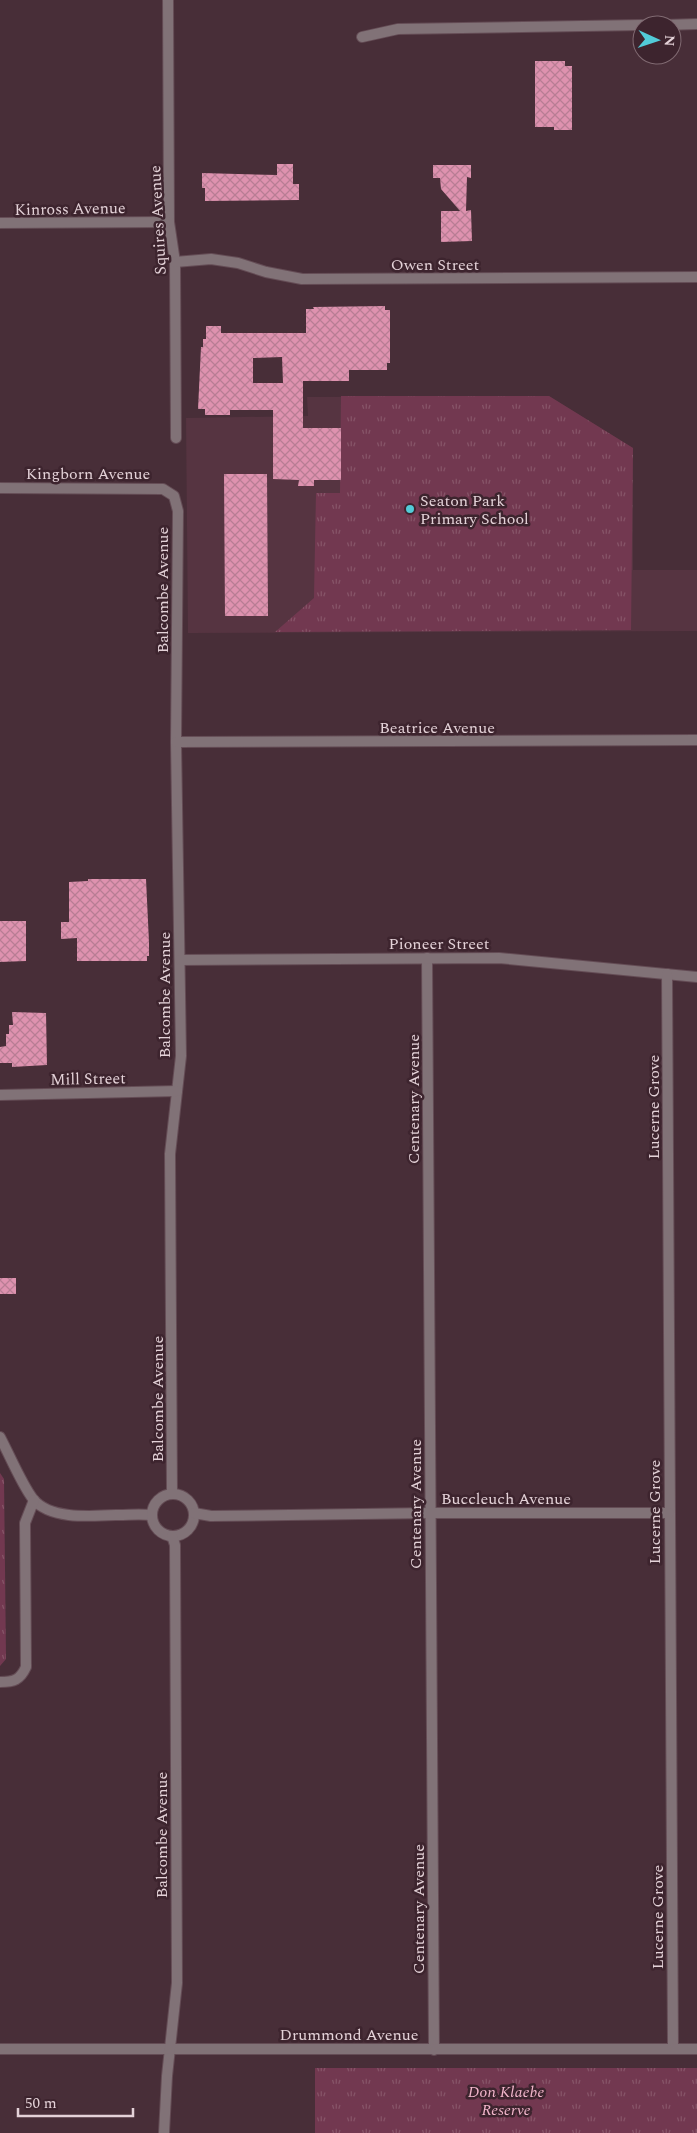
<svg xmlns="http://www.w3.org/2000/svg" width="697" height="2133" font-family="Spectral,serif">
<defs>
<pattern id="park-tufts" width="24" height="20" patternUnits="userSpaceOnUse" patternTransform="scale(1.25)"><rect width="24" height="20" fill="#723850"/><path d="M3 7l-1-3M5 7V3M7 7l1-3M15 17l-1-3M17 17v-4M19 17l1-3" fill="none" stroke="#865468"/></pattern>
<pattern id="building-cross-hatch" width="8" height="8" patternUnits="userSpaceOnUse" patternTransform="scale(1.25)"><rect width="8" height="8" fill="#de92af"/><path d="M0 0l8 8M0 8l8-8" fill="none" stroke="#b87d94"/></pattern>
</defs>
<rect width="100%" height="100%" fill="#482e38"/>
<!-- built -->
<polygon fill="#563441" points="549,396 633,448 633,570 697,570 697,631 188,633 186,418 308,416 307,397"/>
<!-- park -->
<g fill="url(#park-tufts)">
<polygon points="341,396 549,396 633,448 631,630 275,632 314,598 316,493 340,493"/>
<polygon points="0,1473 4,1479 6,1659 0,1666"/>
<rect x="315" y="2068" width="382" height="65"/>
</g>
<!-- building -->
<g fill="url(#building-cross-hatch)" fill-rule="evenodd">
<polygon points="535,61 565,61 565,66 572,66 572,130 554,130 554,127 535,127"/>
<polygon points="277,164 293,164 293,184 299,184 299,200 205,201 205,188 202,188 202,173 277,175"/>
<polygon points="433,165 471,165 471,178 467,177 466,211 471,210 472,241 441,242 441,211 460,211 441,189 440,178 433,178"/>
<path d="M 385,306 L 385,310 L 390,310 L 390,363 L 387,363 L 387,370 L 349,370 L 349,381 L 303,381 L 303,428 L 341,428 L 341,480 L 314,480 L 314,486 L 298,486 L 299,480 L 273,479 L 273,410 L 230,410 L 230,415 L 205,415 L 205,409 L 198,409 L 201,347 L 203,347 L 203,339 L 206,339 L 206,326 L 221,326 L 221,333 L 306,333 L 306,309 L 314,309 L 313,307 ZM 282,357 L 283,383 L 253,383 L 253,358 Z"/>
<polygon points="224,474 267,474 268,616 225,616"/>
<polygon points="88,879 146,879 149,942 149,956 147,956 147,961 77,961 77,938 61,939 61,922 69,922 69,882 88,881"/>
<polygon points="0,921 26,921 26,961 0,962"/>
<polygon points="12,1012 46,1013 47,1065 12,1067 12,1063 0,1063 0,1047 6,1046 6,1034 9,1034 9,1025 13,1025"/>
<rect x="0" y="1278" width="16" height="16"/>
</g>
<g fill="none" stroke-linecap="round" stroke-linejoin="round">
<!-- street casing -->
<g stroke="#644c55" stroke-width="12">
<g id="street">
<polyline points="168,0 169,222 175,262 176,438"/>
<polyline points="664,25 697,24"/>
<polyline points="362,37 398,29 642,25"/>
<polyline points="0,223 169,222"/>
<polyline points="175,262 211,259 238,263 266,272 302,279 697,277"/>
<polyline points="0,488 163,489 174,496 178,511 176,742 181,1056 170,1154 172,1494"/>
<polyline points="176,742 697,740"/>
<polyline points="427,958 434,2050"/>
<polyline points="180,960 499,958 697,977"/>
<polyline points="667,974 673,2049"/>
<polyline points="0,1095 177,1091"/>
<path d="M 0,1437 C 9,1454 22,1485 33,1499 C 56,1527 120,1511 152,1515"/>
<circle cx="173" cy="1515" r="21"/>
<polyline points="194,1513 211,1516 430,1513 669,1513"/>
<path d="M 0,1682 C 14,1682 20,1680 26,1667 L 25,1523 L 34,1500"/>
<polyline points="0,2049 697,2049"/>
<polyline points="164,2133 167,2076 177,1983 175,1545 172,1536"/>
</g>
</g>
<!-- street -->
<use href="#street" stroke="#817277" stroke-width="10"/>
</g>
<!-- markers -->
<circle fill="#52cbd8" stroke="#3d242e" stroke-width="2" cx="410" cy="509" r="5"/>
<g text-anchor="middle" stroke-width="5" stroke-linejoin="round" paint-order="stroke">
<!-- street labels -->
<g font-size="16" fill="#e4d2d8" stroke="#3d242e">
<text transform="translate(70 208) rotate(-1)" y="6">Kinross Avenue</text>
<text transform="translate(157 220) rotate(-93)" y="6">Squires Avenue</text>
<text x="435" y="270">Owen Street</text>
<text x="88" y="479">Kingborn Avenue</text>
<text transform="translate(162 590) rotate(-90)" y="6">Balcombe Avenue</text>
<text x="437" y="733">Beatrice Avenue</text>
<text x="439" y="949">Pioneer Street</text>
<text transform="translate(164 995) rotate(-90)" y="6">Balcombe Avenue</text>
<text transform="translate(88 1078) rotate(-1)" y="6">Mill Street</text>
<text transform="translate(413 1099) rotate(-90)" y="6">Centenary Avenue</text>
<text transform="translate(653 1107) rotate(-90)" y="6">Lucerne Grove</text>
<text transform="translate(157 1399) rotate(-90)" y="6">Balcombe Avenue</text>
<text x="506" y="1504">Buccleuch Avenue</text>
<text transform="translate(415 1504) rotate(-90)" y="6">Centenary Avenue</text>
<text transform="translate(654 1512) rotate(-90)" y="6">Lucerne Grove</text>
<text transform="translate(161 1835) rotate(-90)" y="6">Balcombe Avenue</text>
<text transform="translate(418 1909) rotate(-90)" y="6">Centenary Avenue</text>
<text transform="translate(657 1917) rotate(-90)" y="6">Lucerne Grove</text>
<text x="349" y="2040">Drummond Avenue</text>
</g>
<!-- poi labels -->
<g font-size="16" fill="#e4d2d8" stroke="#3d242e" text-anchor="start">
<text x="420" y="506">Seaton Park<tspan x="420" dy="18">Primary School</tspan></text>
</g>
<!-- park labels -->
<g font-size="16" font-style="italic" fill="#f3b6cc" stroke="#3d242e">
<text x="506" y="2097">Don Klaebe<tspan x="506" dy="18">Reserve</tspan></text>
</g>
</g>
<!-- north arrow -->
<g transform="translate(657 40) rotate(93)"><circle r="24" fill="#3d242e" stroke="#806a72"/>
<path d="M0-4L9 19L0 12L-9 19Z" fill="#52cbd8"/>
<text y="-8" font-size="14" font-weight="bold" text-anchor="middle" fill="#e4d2d8">N</text>
</g>
<!-- scale -->
<path d="M18 2108v8h115v-8" fill="none" stroke="#e4d2d8" stroke-width="2.5"/>
<text x="25" y="2108" font-size="15" fill="#e4d2d8" stroke="#3d242e" stroke-width="4" paint-order="stroke">50 m</text>
</svg>
